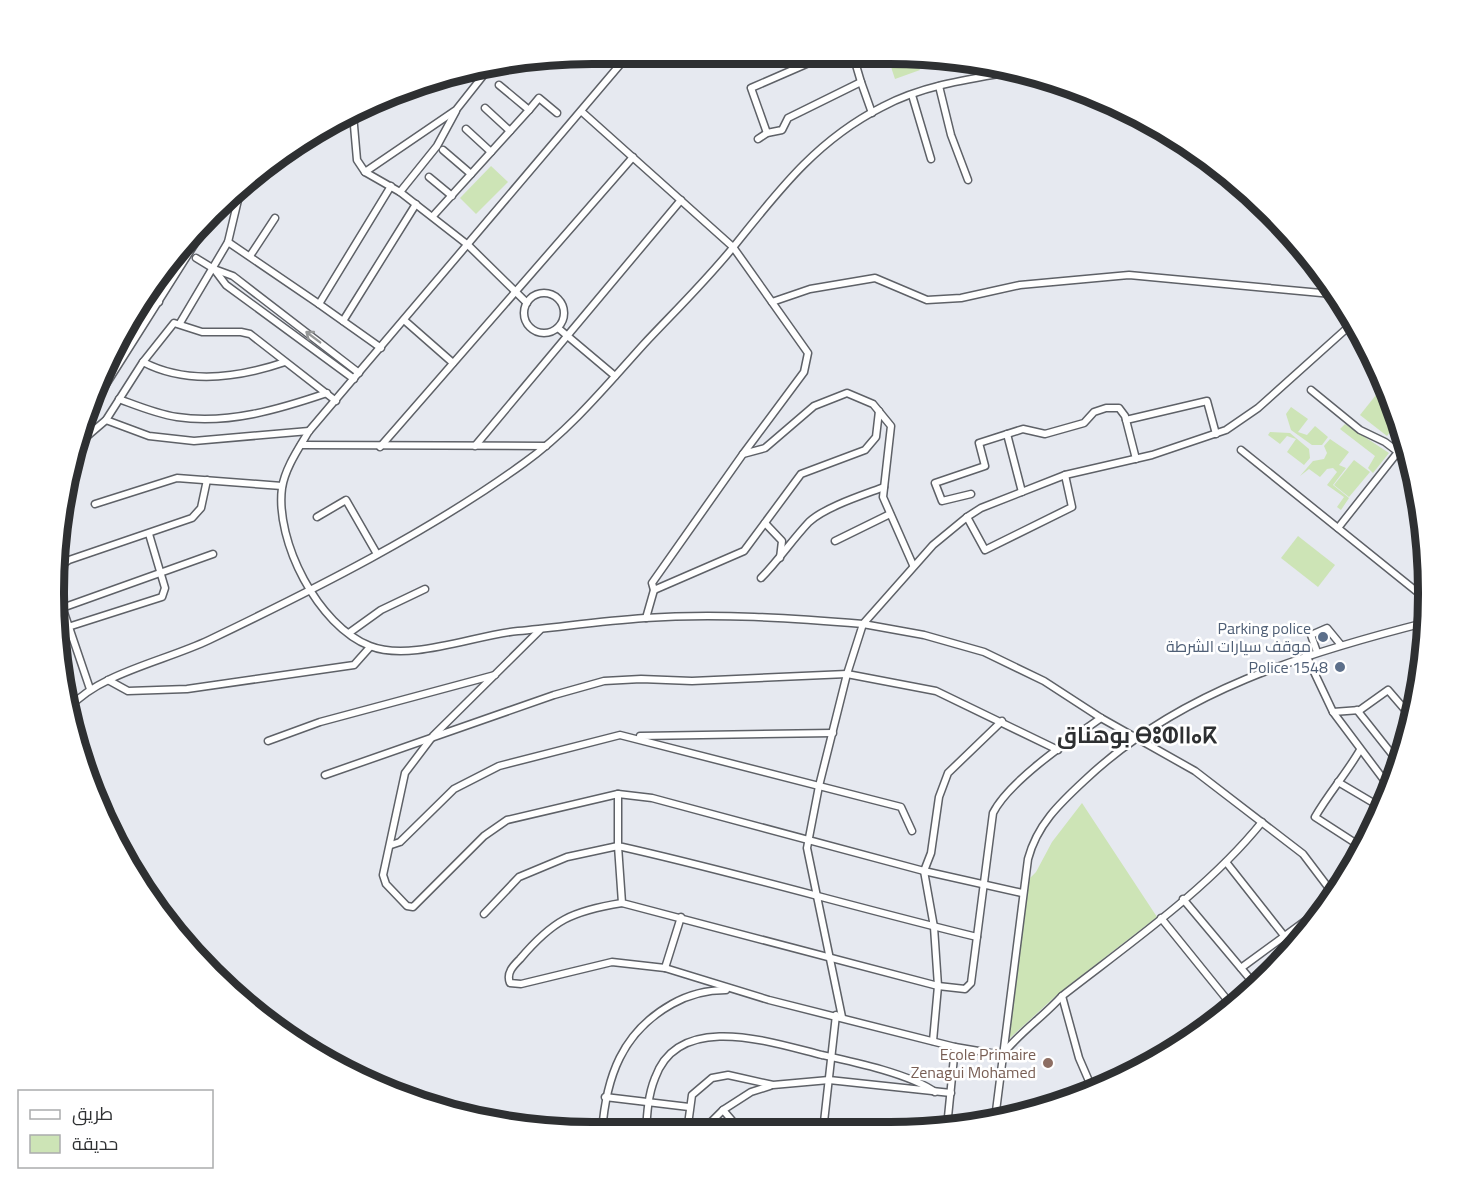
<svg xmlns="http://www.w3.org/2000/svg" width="1483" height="1186" font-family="'Titillium Web',Cairo,'Noto Sans Tifinagh',sans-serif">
<rect width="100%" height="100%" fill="#e6e9f0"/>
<!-- green -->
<g fill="#cde4b6">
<polygon points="887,55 914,55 920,70 895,79"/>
<polygon points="491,166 508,182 476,214 460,198"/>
<polygon points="1376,395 1396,411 1400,419 1387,436 1360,415"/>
<polygon points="1291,407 1308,419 1298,432 1307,435 1315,426 1328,437 1322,445 1312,445 1291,430 1286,414"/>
<polygon points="1345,424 1389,453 1373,473 1368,468 1375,456 1340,429"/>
<polygon points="1270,432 1290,433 1309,449 1310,458 1304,465 1287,452 1296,439 1287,436 1280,444 1268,435"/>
<polygon points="1330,439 1349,452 1339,465 1346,468 1333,485 1349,498 1341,510 1337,507 1344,497 1327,485 1337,472 1333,468 1327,469 1320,477 1309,469 1300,476 1313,461 1324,459 1327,453 1324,446"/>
<polygon points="1354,460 1370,472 1349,497 1334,485"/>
<polygon points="1298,536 1335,565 1318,587 1281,558"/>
<polygon points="1082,803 1157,917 1059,993 1009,1039 1029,879 1036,872 1052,842"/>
</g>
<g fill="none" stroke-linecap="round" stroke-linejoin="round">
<!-- street casing -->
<g stroke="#5e6167" stroke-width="9">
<g id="street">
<path d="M 629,54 L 309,431 C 299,448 285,468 282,488 C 275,541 318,626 370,646 C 410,662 475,635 518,631 C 560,627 602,621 645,618 C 717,613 791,618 863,624 L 847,674 L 819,786 L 807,848 L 842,1017"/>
<polyline points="853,55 861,82"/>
<polyline points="939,86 951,135 968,180"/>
<polyline points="912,95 931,159"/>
<polyline points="485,108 510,131"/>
<polyline points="529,110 539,98 557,113"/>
<polyline points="581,111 733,247 808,353 804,372 743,454"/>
<polyline points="353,114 357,160 365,172 400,192 468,245 527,303"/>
<polyline points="466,129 491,152"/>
<polyline points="767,133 751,88 827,55"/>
<polyline points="758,139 767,133 782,130 788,118 861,82 872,113"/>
<polyline points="443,150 471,174"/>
<polyline points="365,172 456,110 490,67"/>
<polyline points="429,177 452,196"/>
<polyline points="400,192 437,146 456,111"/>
<polyline points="433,216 529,110 499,85"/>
<polyline points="228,242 319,304 391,186"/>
<polyline points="250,256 275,218"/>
<polyline points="196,258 214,269 226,285 354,379"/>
<polyline points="214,269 233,276 359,373"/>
<circle cx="544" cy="313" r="20"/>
<polyline points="148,295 159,302"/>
<polyline points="772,302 810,289 875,278 927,300 961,298 1020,285 1129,275 1332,294"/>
<polyline points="319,304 381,348"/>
<polyline points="404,320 453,363"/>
<polyline points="343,321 416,204"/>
<polyline points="180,323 228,242 238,200 246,186"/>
<polyline points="558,328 615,376"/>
<path d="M 143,362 C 187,385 238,378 285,362"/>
<polyline points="1311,390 1360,430 1385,442 1410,461"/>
<path d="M 119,399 C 138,406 157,414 177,417 C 227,425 280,409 327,393"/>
<polyline points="91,408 218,207"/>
<polyline points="106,420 149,436 194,441 309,431"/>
<polyline points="1126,420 1207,401 1216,434"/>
<polyline points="83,427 91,432"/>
<polyline points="1007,434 1022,492"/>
<polyline points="301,445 546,446"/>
<polyline points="475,446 681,200"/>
<polyline points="380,447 633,157"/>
<polyline points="1241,450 1421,595 1427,592"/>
<polyline points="72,454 85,438 106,420 143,362 174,323 202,332 241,332 250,334 336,401"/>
<polyline points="971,494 942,501 935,483 985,466 979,443 1023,429 1045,434 1084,423 1094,412 1106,408 1119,408 1125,416 1136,459"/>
<polyline points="95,504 177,478 282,486"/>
<polyline points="317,517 346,500 377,554"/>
<polyline points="967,517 985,550 1072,507 1065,475"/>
<polyline points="765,523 782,541 780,558"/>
<polyline points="1338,528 1398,452"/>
<polyline points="835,541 890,514"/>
<polyline points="57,568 69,560 192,518 201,508 207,480"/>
<path d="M 761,578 C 778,561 792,540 809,522 C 825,507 863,495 884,487"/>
<polyline points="55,586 90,689"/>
<polyline points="654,590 744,551 801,474 865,450 876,437 879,411"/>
<polyline points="1421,595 1427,608"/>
<polyline points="62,608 213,554"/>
<polyline points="646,618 654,590 652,583 743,454 765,448 814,406 847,393 873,404 891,426 883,497 913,565"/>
<polyline points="68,627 162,597 165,588 149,534"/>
<polyline points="540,630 433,736 405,773 383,875 386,884 407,906 413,907 484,836 507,820 618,794 652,798 924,871 1022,893"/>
<polyline points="349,633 381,610 425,589"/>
<polyline points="1317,652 1311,635 1327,628 1341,645"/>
<polyline points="1306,655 1333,712 1390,788"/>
<polyline points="108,680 128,691 187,689 354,665 370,647"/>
<path d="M 69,708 C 100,673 165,661 209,640 C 315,589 429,532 524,463 C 570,430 606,386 644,344 C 674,312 707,280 735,245 C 779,190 817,140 882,107 C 921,86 968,79 1011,72"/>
<polyline points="1357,710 1399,763"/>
<polyline points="1333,712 1360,710 1388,690 1413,719"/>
<polyline points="640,736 833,733"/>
<polyline points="268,741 320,722 495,675"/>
<path d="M 1360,750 C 1346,774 1329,793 1315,817 L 1363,848"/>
<polyline points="325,775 554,695 604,681 641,679 692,681 847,674 936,691 1058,750"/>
<polyline points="1338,782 1382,808"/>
<path d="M 618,794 L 618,846 C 739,873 857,908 977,937"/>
<polyline points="391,845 400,842 454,789 499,766 620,735 901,807 912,831"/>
<polyline points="1226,862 1293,947"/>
<polyline points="1334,895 1303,854 1195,771 1101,718 1044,681 984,652 924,635 863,624 933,545 967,517 981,508 1065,475 1152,455 1226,430 1258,408 1355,321"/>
<polyline points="1183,899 1256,986"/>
<path d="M 622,903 C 572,911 553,920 520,959 C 513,966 506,973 510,983 L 521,984 L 612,962 L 665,968 L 769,1000 L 955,1047 L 1002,1055 C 1020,1032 1043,1017 1062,996 C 1130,943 1208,889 1262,822"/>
<path d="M 484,914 L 519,877 L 567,857 L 618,846 L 622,903 L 938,986 L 965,989 L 971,983 L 993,813 C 1009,781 1071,739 1101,718"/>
<polyline points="1161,918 1233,1007"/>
<polyline points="665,968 681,917"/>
<polyline points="1241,968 1327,905"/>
<polyline points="1062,996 1079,1058 1092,1088"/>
<polyline points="933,1041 938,986 934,927 924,871 931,853 939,797 948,773 1002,721"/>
<polyline points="605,1097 689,1107"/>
<polyline points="723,1110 751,1092 770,1086"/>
<path d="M 995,1119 L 1028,859 C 1037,825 1059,804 1085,780 C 1179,691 1305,653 1428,622"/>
<polyline points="947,1127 955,1047"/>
<polyline points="779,1131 823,1126 869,1131"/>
<polyline points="823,1131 836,1015"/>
<path d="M 602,1132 C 606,1077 622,1032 672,1004 C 688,995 708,990 726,990"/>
<path d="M 646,1132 C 647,1114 648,1095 655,1078 C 679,1010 773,1043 822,1055 C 854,1062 910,1074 935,1092"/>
<polyline points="687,1132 692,1095 712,1078 728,1075 773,1085 829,1080 951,1093"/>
<polyline points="701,1132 723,1110 741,1131"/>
</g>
</g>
<!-- street -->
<use href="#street" stroke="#fff" stroke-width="6"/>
</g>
<!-- one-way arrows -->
<defs><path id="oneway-shaft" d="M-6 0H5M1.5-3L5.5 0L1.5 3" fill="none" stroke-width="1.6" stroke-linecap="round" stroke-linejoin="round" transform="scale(1.5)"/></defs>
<use stroke="#969898" href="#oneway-shaft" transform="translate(313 337) rotate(-143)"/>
<!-- markers -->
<g fill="#5c6f8a" stroke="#fff" stroke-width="2">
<circle cx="1323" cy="637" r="6"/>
<circle cx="1340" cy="667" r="6"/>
</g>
<circle fill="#8d6e63" stroke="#fff" stroke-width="2" cx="1048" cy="1063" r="6"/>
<g text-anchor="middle" stroke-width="5" stroke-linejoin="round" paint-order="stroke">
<!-- service labels -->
<g font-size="16" fill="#4e5e75" stroke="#fff" text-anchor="end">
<text x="1311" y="634">Parking police<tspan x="1311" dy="18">موقف سيارات الشرطة</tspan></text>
<text x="1328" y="673">Police 1548</text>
</g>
<!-- education labels -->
<g font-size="16" fill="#785e54" stroke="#fff" text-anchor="end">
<text x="1036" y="1060">Ecole Primaire<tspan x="1036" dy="18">Zenagui Mohamed</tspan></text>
</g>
<!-- district labels -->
<g font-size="22" font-weight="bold" fill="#2e3032" stroke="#fff">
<text x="1137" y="743">بوهناق ⴱⵓⵀⵏⵏⴰⴽ</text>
</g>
</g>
<!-- crop -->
<path d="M0 0H1483V1186H0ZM592 64H890A528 528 0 0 1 1418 592V594A528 528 0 0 1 890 1122H592A528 528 0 0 1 64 594V592A528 528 0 0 1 592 64Z" fill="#fff" fill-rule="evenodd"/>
<path fill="none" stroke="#2e3032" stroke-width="8" d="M592 64H890A528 528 0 0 1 1418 592V594A528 528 0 0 1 890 1122H592A528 528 0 0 1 64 594V592A528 528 0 0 1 592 64Z"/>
<!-- legend -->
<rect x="18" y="1090" width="195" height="78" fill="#ffffff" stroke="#abacad" stroke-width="1.5"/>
<rect x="30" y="1110" width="30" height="9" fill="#ffffff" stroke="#abacad" stroke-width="1.5"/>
<text x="72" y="1120" font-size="18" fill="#2e3032">طريق</text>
<rect x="30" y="1135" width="30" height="18" fill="#cde4b6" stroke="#abacad" stroke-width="1.5"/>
<text x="72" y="1150" font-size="18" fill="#2e3032">حديقة</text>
</svg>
